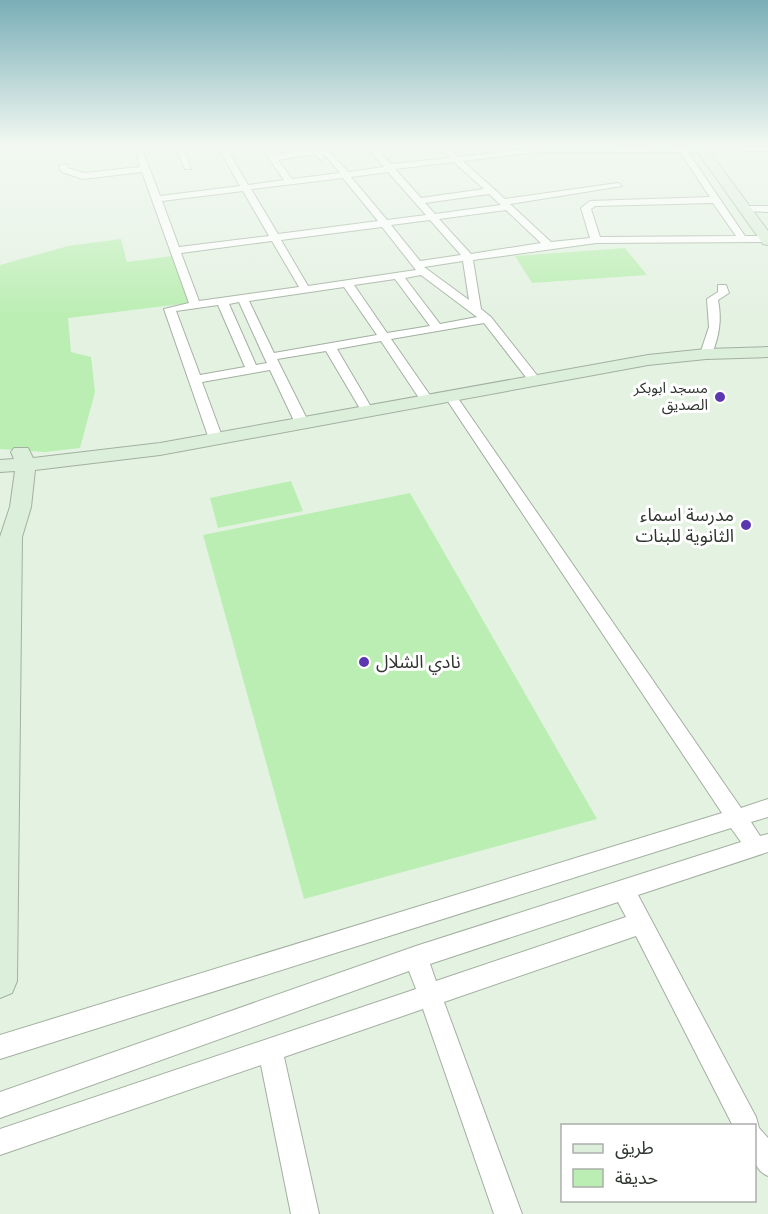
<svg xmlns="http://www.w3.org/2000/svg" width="768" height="1214" font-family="'Nunito Sans','Noto Sans Arabic',sans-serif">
<rect width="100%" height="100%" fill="#e4f2e2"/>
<!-- green -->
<g fill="#bbeeb3">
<polygon points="121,239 127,262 172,256 189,303 68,318 71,352 91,357 95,392 80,448 45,452 0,449 0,265 68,246"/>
<polygon points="625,248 647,275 532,283 515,256"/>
<polygon points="291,481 303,511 218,528 210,498"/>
<polygon points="410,493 597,819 304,899 203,535"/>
</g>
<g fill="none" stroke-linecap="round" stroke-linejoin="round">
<!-- street casing -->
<g stroke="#a3b0a1" stroke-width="2">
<g id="street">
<path d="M 135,147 L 142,149 L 160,196 L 240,186 L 218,147 L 226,147 L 248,185 L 284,180 L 261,147 L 269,147 L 275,155 C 315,149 319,137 348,172 L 384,167 L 367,147 L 375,147 L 391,164 L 450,158 L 439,147 L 448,147 L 458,157 L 538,148 L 768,147 L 768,151 L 688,152 L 745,236 L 768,236 L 768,242 L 596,243 L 473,260 L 481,309 L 491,317 L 540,379 L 540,385 L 532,385 L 484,323 L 391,339 L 434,401 L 428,405 L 423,404 L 381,341 L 337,349 L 374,412 L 368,416 L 362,412 L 326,351 L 277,359 L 309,423 L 307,426 L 302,427 L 295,423 L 270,370 L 202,382 L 223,439 L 216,443 L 209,439 L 164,309 L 189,303 L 142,172 L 83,179 L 62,172 L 59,166 L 66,164 L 68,168 L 84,173 L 140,167 ZM 538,152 L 680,152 L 710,197 L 590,201 L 581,208 L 590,238 L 551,242 L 510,204 L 622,186 L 618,183 L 505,199 L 463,161 ZM 314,154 L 321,160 L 325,158 L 323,155 L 325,155 L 340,173 L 292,179 L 278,160 ZM 454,162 L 484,189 L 421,198 L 395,169 ZM 388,172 L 426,215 L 387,220 L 351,177 ZM 343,178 L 378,221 L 278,234 L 251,189 ZM 243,191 L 269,236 L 179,247 L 162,201 ZM 489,194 L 501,205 L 435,214 L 425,203 ZM 713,203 L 736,236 L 600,237 L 591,209 L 595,206 ZM 506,210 L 541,243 L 471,254 L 439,219 ZM 430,220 L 461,255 L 420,261 L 391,225 ZM 382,227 L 416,270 L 308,286 L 281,240 ZM 272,241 L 299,287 L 199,301 L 181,253 ZM 463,261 L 469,300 L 424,267 ZM 421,275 L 477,317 L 440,324 L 405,278 ZM 395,279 L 430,326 L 387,333 L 354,285 ZM 344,287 L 377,335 L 274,353 L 249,301 ZM 239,302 L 264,357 L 267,363 L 256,365 L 229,304 ZM 218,305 L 245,367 L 200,375 L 176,311 Z"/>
<polygon points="175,147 183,147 191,169 185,169"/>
<polygon points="745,206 768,206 768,212 742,211 742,207"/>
<path d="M 718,285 L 726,285 L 729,293 L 718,300 C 722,320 719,336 712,354 L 706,358 L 700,354 L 709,327 L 707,299 L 718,292 Z"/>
<path d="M 451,393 L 455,394 L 741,808 L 768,799 L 768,817 L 751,822 L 760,836 L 768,834 L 768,852 L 638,895 L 756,1117 L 759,1128 L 768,1138 L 768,1176 C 748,1168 754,1144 754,1126 L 733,1126 L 636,936 L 444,1002 L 522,1214 L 494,1214 L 423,1009 L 284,1057 L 319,1214 L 291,1214 L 261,1065 L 0,1155 L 0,1129 L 416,989 L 409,971 L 0,1118 L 0,1092 L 416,946 L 741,842 L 731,828 L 0,1059 L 0,1035 L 722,813 L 445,397 ZM 618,902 L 626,917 L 436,981 L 430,964 Z"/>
</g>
</g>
<!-- secondary casing -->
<g stroke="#a3b0a1" stroke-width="2">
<g id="secondary">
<polygon points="694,147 706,147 768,231 768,245 763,244"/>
<polygon points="768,347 768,357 706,359 648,365 160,455 35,470 31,507 22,537 17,981 12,993 0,998 0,537 10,507 15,471 0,472 0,460 14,459 11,452 14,448 28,448 33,458 160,443 648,355 706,349"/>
</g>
</g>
<!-- street -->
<use href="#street" fill="#fff" fill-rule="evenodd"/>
<!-- secondary -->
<use href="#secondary" fill="#dcefda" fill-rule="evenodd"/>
</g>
<!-- sky -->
<linearGradient id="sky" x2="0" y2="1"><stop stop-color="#79aeb7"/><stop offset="0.46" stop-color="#f3f9f2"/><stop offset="1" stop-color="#f3f9f2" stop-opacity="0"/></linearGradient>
<rect width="768" height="317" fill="url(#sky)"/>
<!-- markers -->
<g fill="#5c38b0" stroke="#fff" stroke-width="2">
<circle cx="720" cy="397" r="6"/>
<circle cx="746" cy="525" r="6"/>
<circle cx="364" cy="662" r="6"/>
</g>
<g text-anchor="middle" stroke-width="6" stroke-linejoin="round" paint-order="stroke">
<!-- far-poi labels -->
<g font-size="15" fill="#2e342e" stroke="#fff" text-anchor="end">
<text x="708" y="393">مسجد ابوبكر<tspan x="708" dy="17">الصديق</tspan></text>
</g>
<!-- poi labels -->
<g font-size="18" fill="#2e342e" stroke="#fff" text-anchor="end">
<text x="734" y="521">مدرسة اسماء<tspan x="734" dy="21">الثانوية للبنات</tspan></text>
<text x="376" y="668" text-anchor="start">نادي الشلال</text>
</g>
</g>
<!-- legend -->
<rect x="561" y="1124" width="195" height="78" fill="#ffffff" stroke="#abaeab" stroke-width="1.5"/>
<rect x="573" y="1144" width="30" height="9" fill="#dcefda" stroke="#abaeab" stroke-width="1.5"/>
<text x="615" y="1154" font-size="18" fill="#2e342e">طريق</text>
<rect x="573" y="1169" width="30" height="18" fill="#bbeeb3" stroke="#abaeab" stroke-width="1.5"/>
<text x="615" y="1184" font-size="18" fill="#2e342e">حديقة</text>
</svg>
